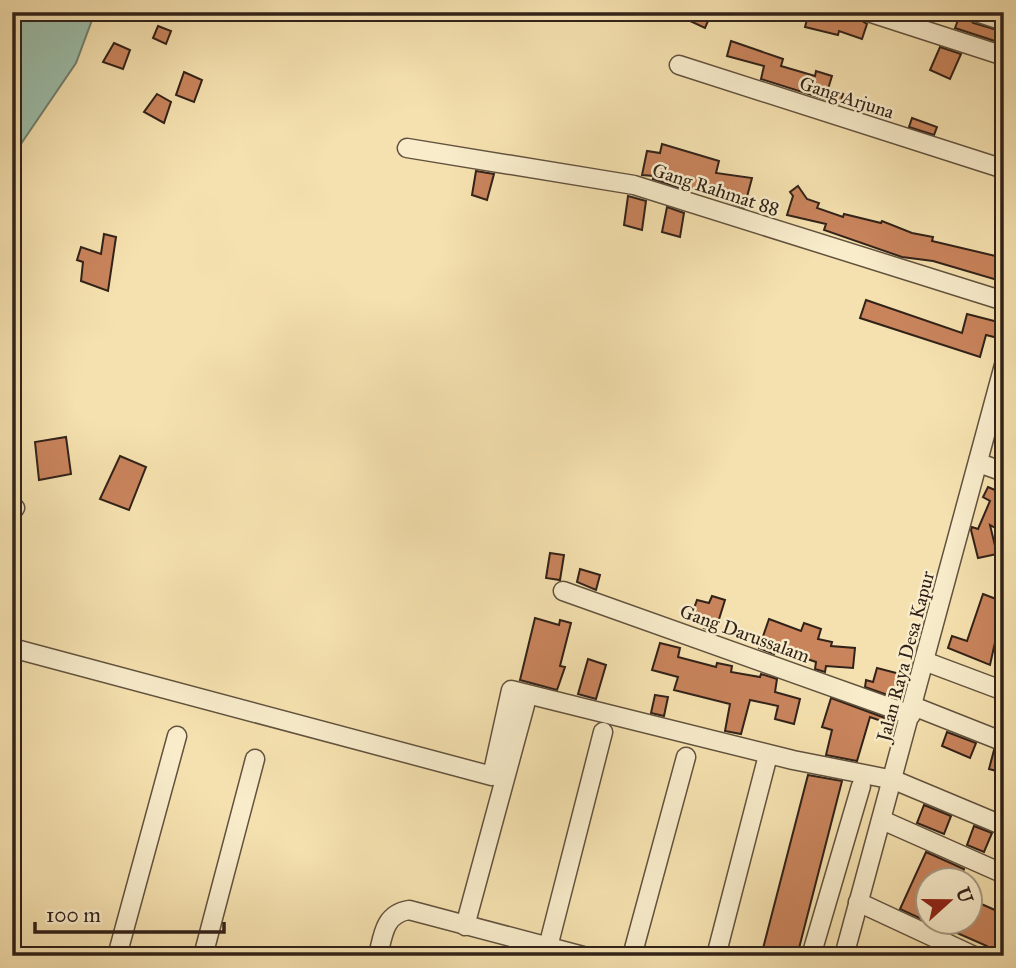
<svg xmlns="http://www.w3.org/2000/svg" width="1016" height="968" font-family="'IM FELL Great Primer',serif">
<rect width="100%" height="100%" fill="#f5e1af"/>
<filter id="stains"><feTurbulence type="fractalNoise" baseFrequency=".00286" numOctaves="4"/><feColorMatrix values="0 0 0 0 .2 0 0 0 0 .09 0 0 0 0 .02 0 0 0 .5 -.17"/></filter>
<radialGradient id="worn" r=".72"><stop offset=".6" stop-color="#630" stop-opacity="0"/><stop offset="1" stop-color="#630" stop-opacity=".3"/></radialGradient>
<!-- water -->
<polygon fill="#9cbeaa" stroke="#718070" stroke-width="2" points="12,12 95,12 76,63 12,157"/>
<!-- building -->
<g fill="#c9845c" stroke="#312219" stroke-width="2">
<polygon points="694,12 712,12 705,28 690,21"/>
<polygon points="809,12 833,15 834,12 857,12 859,19 867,24 862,39 839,31 838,35 805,27"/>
<polygon points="961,12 965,12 973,23 1004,32 1004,44 955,28"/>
<polygon points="158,26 171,31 166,44 153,38"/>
<polygon points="731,41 783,59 781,66 815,76 816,71 832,76 828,89 843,94 840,104 761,79 764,66 727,56"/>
<polygon points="114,43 130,50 123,69 103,62"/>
<polygon points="940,47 961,54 950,79 930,70"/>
<polygon points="184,72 202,80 194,102 176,95"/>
<polygon points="157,94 171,102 164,123 144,112"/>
<polygon points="912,118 937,127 934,135 909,127"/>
<polygon points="662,144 719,161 716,173 752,178 744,208 681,183 680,188 653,179 654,176 642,175 647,151 660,153"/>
<polygon points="476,171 494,174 487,200 472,195"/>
<polygon points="798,186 807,199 819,203 817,208 843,217 844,214 881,223 882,221 912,233 933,237 932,241 1004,258 1004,282 933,261 902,257 824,230 826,224 787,215 793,196 790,192"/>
<polygon points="628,196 646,201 642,230 624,225"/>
<polygon points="667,207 684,213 680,237 662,232"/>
<polygon points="104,234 116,237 108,291 81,281 83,262 77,260 81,247 101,254"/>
<polygon points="866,300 962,333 967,314 1002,323 998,338 986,335 980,357 860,318"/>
<polygon points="66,437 71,474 39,480 35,442"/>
<polygon points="120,456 146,467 129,510 100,499"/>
<polygon points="988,487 1004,494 1004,519 999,530 990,525 997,554 978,558 971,530 972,527 978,529 990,501 983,497"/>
<polygon points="550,553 564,555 560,580 546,578"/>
<polygon points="580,569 600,575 596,590 577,582"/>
<polygon points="983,594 1004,602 990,665 948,648 952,636 967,641"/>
<polygon points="712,596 725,600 715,632 704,628 707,618 692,614 697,600 709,603"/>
<polygon points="535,618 559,625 560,620 571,623 560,666 565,667 557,690 520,680"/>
<polygon points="769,619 801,631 804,623 821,629 818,639 832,642 831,646 855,648 853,668 826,666 825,672 815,669 816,662 776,648 774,654 759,648"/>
<polygon points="660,643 680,648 678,657 716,667 717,663 732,666 731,672 760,677 761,674 777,679 775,692 800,699 794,724 775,719 778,706 750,700 741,734 725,731 730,704 674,690 678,677 652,670"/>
<polygon points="588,659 606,665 596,699 578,694"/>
<polygon points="877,668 900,674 893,697 865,687 866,680 873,682"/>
<polygon points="655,695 668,697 664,716 651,713"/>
<polygon points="831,698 888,719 887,723 870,717 857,761 826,755 832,730 822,727"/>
<polygon points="947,732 976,743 970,758 942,746"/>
<polygon points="994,750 1004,753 1004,773 989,769"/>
<polygon points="808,775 842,781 797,956 761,956"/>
<polygon points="924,805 951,816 944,834 917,823"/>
<polygon points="974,826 992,833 984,852 967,845"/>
<polygon points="926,852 964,869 959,880 928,880 928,922 900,909"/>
<polygon points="970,899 1004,914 1004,947 999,944 994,956 985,953 987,946 957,933 962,922 970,922"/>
</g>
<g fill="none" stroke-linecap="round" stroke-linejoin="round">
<!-- minor casing -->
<g stroke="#62523e" stroke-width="21">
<g id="minor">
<polyline points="868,12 1004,56"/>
<polyline points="976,12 1004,21"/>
<polyline points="679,65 1004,169"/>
<polyline points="407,148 634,185 1004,301"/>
<polyline points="979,463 1004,472"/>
<polyline points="12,507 15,508"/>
<polyline points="563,591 911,715"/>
<polyline points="12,648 492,776 511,690 793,760 894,780 1004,826"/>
<polyline points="924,661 1004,691"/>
<polyline points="913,706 1004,742"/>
<polyline points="882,820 1004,874"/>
<polyline points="858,902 974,956"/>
<polyline points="465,926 525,705"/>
<polyline points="548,947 603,732"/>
<polyline points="117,956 177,736"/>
<polyline points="203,956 255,759"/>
<path d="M 378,956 C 383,935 384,914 409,910 L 583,956"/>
<polyline points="632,956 686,757"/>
<polyline points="716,956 766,763"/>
<polyline points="811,956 861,786"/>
<polyline points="844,956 1004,365"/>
</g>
</g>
<!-- minor -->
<use href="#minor" stroke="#f8eccb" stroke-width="18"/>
</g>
<g text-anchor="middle" stroke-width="5" stroke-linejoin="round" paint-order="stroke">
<!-- street labels -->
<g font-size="19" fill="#312219" stroke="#f8eccb">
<text transform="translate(847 97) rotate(18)" y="7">Gang Arjuna</text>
<text transform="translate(716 189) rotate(18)" y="7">Gang Rahmat 88</text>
<text transform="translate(745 633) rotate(20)" y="7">Gang Darussalam</text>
<text transform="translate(905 656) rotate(-75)" y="7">Jalan Raya Desa Kapur</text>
</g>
</g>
<!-- margin -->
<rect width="1016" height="968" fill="none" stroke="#f5e1af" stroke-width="42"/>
<rect x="14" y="14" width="988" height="940" fill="none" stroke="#312219" stroke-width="3.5"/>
<rect x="21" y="21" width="974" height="926" fill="none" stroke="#312219" stroke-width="2"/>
<!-- north arrow -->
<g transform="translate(949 901) rotate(69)"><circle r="33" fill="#f8eccb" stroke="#a89b84" stroke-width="2"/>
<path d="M0-5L12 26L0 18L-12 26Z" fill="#8f2418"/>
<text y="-10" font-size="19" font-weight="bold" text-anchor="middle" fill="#312219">U</text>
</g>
<!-- scale -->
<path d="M35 922v10h189v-10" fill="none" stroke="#312219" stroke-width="3.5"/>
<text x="46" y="922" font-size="21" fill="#312219" stroke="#f8eccb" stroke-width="5" paint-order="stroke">100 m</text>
<rect width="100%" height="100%" filter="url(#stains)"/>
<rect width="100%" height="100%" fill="url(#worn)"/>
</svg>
